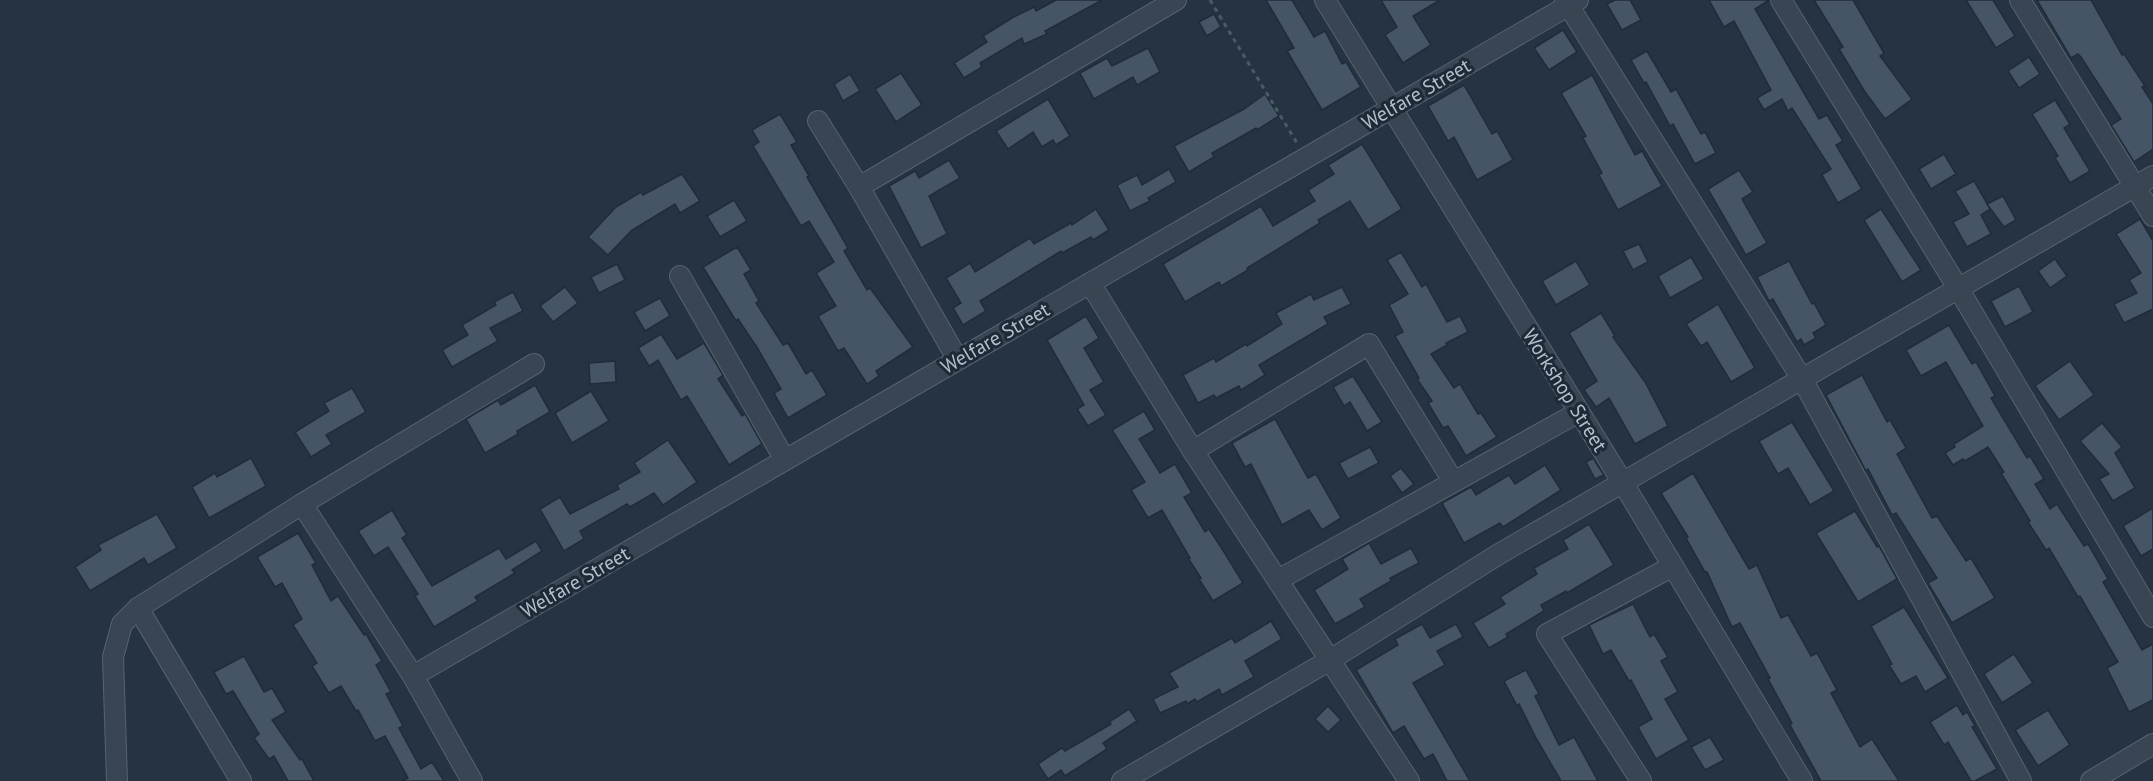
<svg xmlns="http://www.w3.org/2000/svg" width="2153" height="781" font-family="'PT Sans',sans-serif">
<rect width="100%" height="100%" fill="#253342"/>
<!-- building -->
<g fill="#465566" stroke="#202c39" stroke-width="1.5">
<polygon points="1056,0 1102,0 1045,31 1047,34 1024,44 1022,38 980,63 982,67 964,78 954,63 987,42 983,36 1012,18 1034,7 1036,11"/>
<polygon points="1266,0 1292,0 1314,37 1325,31 1342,64 1346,62 1361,87 1322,110 1287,51 1294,48"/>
<polygon points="1381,0 1440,0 1413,16 1431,45 1403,63 1385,35 1397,27"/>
<polygon points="1615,0 1630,0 1641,20 1622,30 1607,4"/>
<polygon points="1709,0 1769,0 1755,9 1819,119 1827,115 1843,141 1836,145 1862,189 1838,203 1822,175 1831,169 1792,108 1788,111 1782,99 1764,110 1757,98 1771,90 1734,21 1724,27"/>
<polygon points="1814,0 1853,0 1884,53 1880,56 1912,99 1885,119 1865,92 1839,49 1843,47"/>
<polygon points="1966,0 1993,0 2015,36 1996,48"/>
<polygon points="2037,0 2091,0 2122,55 2124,54 2145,86 2142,87 2153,104 2153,149 2134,162 2111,125 2121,119 2081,57 2078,54 2071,58"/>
<polygon points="1214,14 1221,27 1207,36 1199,22"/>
<polygon points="1563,30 1577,52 1549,70 1534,48"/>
<polygon points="1148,48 1160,72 1137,85 1133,77 1094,99 1080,73 1107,58 1112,66"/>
<polygon points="1647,51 1671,92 1676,89 1701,134 1705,132 1716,153 1695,164 1673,124 1670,126 1646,82 1644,83 1631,60"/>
<polygon points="2029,57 2040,74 2019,88 2008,71"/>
<polygon points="901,73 922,105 896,122 875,89"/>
<polygon points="850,74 860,91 843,101 834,84"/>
<polygon points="1592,75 1635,155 1642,151 1662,186 1618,210 1599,175 1602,173 1583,138 1586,136 1561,93"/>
<polygon points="1464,85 1492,134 1497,131 1513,160 1477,180 1454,137 1448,141 1428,106"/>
<polygon points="1265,94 1279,116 1257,130 1256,128 1212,153 1214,157 1189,172 1174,146 1244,109"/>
<polygon points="1048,99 1070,136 1056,145 1053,140 1042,147 1033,132 1008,149 996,131"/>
<polygon points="2055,100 2070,124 2064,128 2090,171 2070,183 2055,158 2058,156 2032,114"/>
<polygon points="780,114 797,142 791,145 809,176 807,177 848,248 844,251 867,290 870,288 913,347 876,371 879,376 867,384 844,348 838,351 818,316 836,306 816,273 834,262 809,221 801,226 753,146 759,142 752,130"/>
<polygon points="1362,144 1402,209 1368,230 1350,201 1318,220 1320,223 1247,268 1248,270 1221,286 1219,282 1185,302 1163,264 1261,206 1273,226 1315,201 1308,190 1334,174 1328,165"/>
<polygon points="1944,154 1956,174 1931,189 1919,169"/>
<polygon points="949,160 960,178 929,196 947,234 921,248 889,186 915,171 919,178"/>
<polygon points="1169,169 1176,182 1148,198 1150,201 1130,211 1117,185 1137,175 1142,185"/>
<polygon points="1739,170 1753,192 1742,199 1767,243 1746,255 1708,189"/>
<polygon points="682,174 700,201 680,213 675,204 632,230 608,255 588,237 616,207 641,192 643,195"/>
<polygon points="1974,181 1990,209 1981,215 1991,234 1967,247 1953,222 1969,214 1955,191"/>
<polygon points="2003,196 2016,220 2004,227 1987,204"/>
<polygon points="734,200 747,221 720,237 707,216"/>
<polygon points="1096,209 1109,230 1093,240 1091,237 1062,253 1061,251 980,301 986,311 963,325 953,308 961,303 946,278 970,263 975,272 1030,238 1034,244 1071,223 1072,225"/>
<polygon points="1881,209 1921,270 1902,282 1864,220"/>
<polygon points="2140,219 2153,241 2153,309 2124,323 2114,304 2137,293 2129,280 2141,273 2116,234"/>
<polygon points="1639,244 1648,262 1633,270 1623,251"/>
<polygon points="737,247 751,270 744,274 759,301 756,303 783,345 788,343 806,374 812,370 827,395 788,418 774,393 781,389 758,349 738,319 736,321 703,267"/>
<polygon points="1401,252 1422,287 1426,284 1447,322 1460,316 1468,332 1446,343 1447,345 1431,354 1454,388 1460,384 1478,414 1481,413 1497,437 1466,456 1448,426 1443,428 1428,403 1432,401 1417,379 1419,378 1395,336 1403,332 1389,305 1408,294 1387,260"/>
<polygon points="1691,257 1704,279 1670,298 1658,276"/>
<polygon points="2055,259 2067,276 2050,288 2038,271"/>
<polygon points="1576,261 1590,285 1556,305 1542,281"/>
<polygon points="1789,261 1812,304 1814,303 1826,325 1813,333 1816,338 1804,345 1801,339 1797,342 1773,299 1769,301 1757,277"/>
<polygon points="617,264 625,280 599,293 591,277"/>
<polygon points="2019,286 2033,312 2005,327 1991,301"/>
<polygon points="565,287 578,303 553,322 540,306"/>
<polygon points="1342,287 1351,304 1324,317 1328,324 1259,365 1265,375 1241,390 1239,386 1216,398 1214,395 1198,403 1183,375 1214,358 1216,362 1246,344 1247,346 1282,324 1276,313 1311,294 1314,300"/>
<polygon points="513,292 523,311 490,328 498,341 452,367 442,350 468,335 462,325 496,305 494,302"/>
<polygon points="660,298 670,316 645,331 634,312"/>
<polygon points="1718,304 1755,368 1731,382 1707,342 1701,346 1686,324"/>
<polygon points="1601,313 1615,336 1613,337 1645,382 1668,426 1635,444 1609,398 1596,407 1584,390 1597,381 1569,333"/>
<polygon points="1086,316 1099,338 1084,348 1104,382 1090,390 1106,415 1088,426 1077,409 1084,405 1047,340"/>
<polygon points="1949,325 1972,364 1976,362 1995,396 1991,398 2027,458 2030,456 2044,479 2035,484 2050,509 2057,504 2084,546 2088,544 2108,579 2103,582 2142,650 2153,644 2153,700 2129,712 2107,668 2118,662 2080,596 2078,597 2049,548 2046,550 2028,522 2030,521 2001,473 2004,472 1988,447 1965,461 1963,459 1953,465 1945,453 1955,447 1954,444 1983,426 1946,362 1921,376 1906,350"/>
<polygon points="661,334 677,359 704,343 723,375 718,379 742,416 745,414 762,444 729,465 687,396 681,400 658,360 649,366 638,348"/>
<polygon points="615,361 616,382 590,384 589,363"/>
<polygon points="2070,361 2094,395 2059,420 2035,386"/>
<polygon points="1862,375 1887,422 1890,420 1906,448 1897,454 1932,518 1937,516 1966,561 1971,558 1995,598 1952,623 1928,583 1937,578 1896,513 1892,515 1868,469 1866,471 1826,395"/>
<polygon points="1353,376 1382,422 1367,431 1350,402 1344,406 1333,387"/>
<polygon points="535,385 550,412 517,431 518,434 485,453 466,419 498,400 501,405"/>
<polygon points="352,388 366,412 326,435 332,444 311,457 295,432 329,411 324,403"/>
<polygon points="591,391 609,421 572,443 555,413"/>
<polygon points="1144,411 1155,430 1139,439 1160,473 1175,464 1192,493 1184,497 1205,532 1209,529 1224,552 1243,583 1213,601 1199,579 1201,578 1188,558 1190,558 1162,510 1148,518 1131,490 1145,482 1112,430"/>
<polygon points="1275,419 1308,478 1316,474 1341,518 1322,530 1309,510 1282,525 1251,464 1245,467 1232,443"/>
<polygon points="1792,422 1834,491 1810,505 1788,468 1778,474 1759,441"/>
<polygon points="2102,423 2122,447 2115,453 2135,488 2113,501 2099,479 2109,474 2080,441"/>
<polygon points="668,440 697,482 663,505 654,493 630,507 627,504 580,531 584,539 564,551 540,509 560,497 570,514 619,489 617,485 640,472 634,463"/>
<polygon points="1370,447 1379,463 1348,479 1339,463"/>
<polygon points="251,458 266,486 209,518 192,487 215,473 217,477"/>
<polygon points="1593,458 1604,475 1595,479 1586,462"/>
<polygon points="1545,465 1561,490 1503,527 1500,523 1464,543 1442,503 1471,487 1476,495 1509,475 1515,484"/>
<polygon points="1401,468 1414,484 1402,493 1390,476"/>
<polygon points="1693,473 1749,569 1757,565 1781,618 1788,615 1811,656 1817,653 1837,690 1831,693 1860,747 1872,739 1899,781 1821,781 1790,725 1792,723 1768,679 1770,678 1740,623 1732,627 1707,572 1705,572 1686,538 1688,537 1661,493"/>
<polygon points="2153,508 2153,549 2141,556 2123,526"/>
<polygon points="392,510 407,535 402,538 432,586 499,548 506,559 536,541 542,551 512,570 515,573 475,597 478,601 434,627 415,596 418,594 388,547 374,556 358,531"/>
<polygon points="1855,511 1877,547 1879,546 1897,579 1858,602 1816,533"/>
<polygon points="157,514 177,548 148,565 144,558 90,591 75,567 101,550 98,545"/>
<polygon points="1589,524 1614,565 1567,593 1566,591 1541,605 1544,611 1506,634 1508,637 1489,648 1473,623 1505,604 1500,597 1537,574 1534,568 1568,549 1563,540"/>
<polygon points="298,533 316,563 312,565 331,601 338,596 364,635 366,634 382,661 376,665 391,692 386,694 403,726 399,728 421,769 432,762 444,781 402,781 408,778 385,736 375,741 358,710 356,711 341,686 329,693 312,666 317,663 293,625 302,619 282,583 275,587 257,557"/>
<polygon points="1369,543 1381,564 1411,548 1419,563 1390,578 1391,581 1360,599 1365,607 1335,624 1314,590 1348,569 1342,559"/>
<polygon points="1633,604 1650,637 1654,634 1668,657 1661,661 1678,692 1665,699 1689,740 1656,759 1638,727 1652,719 1631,680 1629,681 1611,650 1603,654 1589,625"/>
<polygon points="1904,607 1948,678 1925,692 1916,676 1901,684 1889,665 1892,664 1871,626"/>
<polygon points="1271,621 1282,639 1245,661 1254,677 1222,695 1219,689 1197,702 1195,699 1187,704 1186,701 1160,713 1153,699 1178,687 1169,673 1232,638 1235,643"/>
<polygon points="1422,624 1430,638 1456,624 1463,637 1437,651 1445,665 1413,683 1470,781 1447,781 1433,754 1424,759 1404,726 1393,733 1356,670 1398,645 1395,639"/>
<polygon points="2014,654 2033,683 2002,703 1984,674"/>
<polygon points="244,656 264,692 272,688 286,712 272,720 300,760 302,759 314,781 288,781 274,756 269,759 254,738 259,734 233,691 226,694 214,672"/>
<polygon points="1526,670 1539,694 1535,696 1559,745 1574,737 1598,781 1561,781 1536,738 1519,704 1517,706 1504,681"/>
<polygon points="1957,705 1963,715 1967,712 1975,726 1972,727 1997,769 1975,781 1971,781 1948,742 1944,745 1930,722"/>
<polygon points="1328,706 1341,720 1328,732 1315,719"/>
<polygon points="1129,709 1137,721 1103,743 1107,749 1065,776 1061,770 1048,779 1038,764 1062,748 1065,751 1111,724 1109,722"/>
<polygon points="2048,710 2070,745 2038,766 2015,730"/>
<polygon points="1710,737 1724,760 1705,770 1691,747"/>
</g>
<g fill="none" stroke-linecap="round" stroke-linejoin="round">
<!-- street casing -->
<g stroke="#57636f" stroke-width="22">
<g id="street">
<polyline points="1325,0 1623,483 1802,781"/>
<polyline points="1565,0 1802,379 2021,781"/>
<polyline points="1781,0 1958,288 2153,617"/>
<polyline points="2020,0 2153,216"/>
<polyline points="818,121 859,187 958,360"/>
<polyline points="859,187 1176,0"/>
<polyline points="680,276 785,460"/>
<polyline points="1090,283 1193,451 1409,781"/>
<polyline points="1193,451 1369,344 1453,481"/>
<polyline points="302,504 413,676 472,781"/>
<polyline points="1278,580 1579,412"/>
<polyline points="138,608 241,781"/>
<polyline points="413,676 1578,0"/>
<polyline points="117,781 113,657 122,624 138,608 302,504 534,364"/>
<polyline points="1122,781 1330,660 1499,554 2153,176"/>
<polyline points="1641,781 1547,634 1673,566"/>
<polyline points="2091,781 2153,744"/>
</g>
</g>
<!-- path -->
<polyline stroke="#455e60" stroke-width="3" stroke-dasharray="4.5 4.5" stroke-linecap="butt" points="1210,0 1297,143"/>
<!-- street -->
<use href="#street" stroke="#394552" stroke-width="20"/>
</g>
<g text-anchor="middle" stroke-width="6" stroke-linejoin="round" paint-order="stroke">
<!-- street labels -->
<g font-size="20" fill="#b6c0cc" stroke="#1e2a37">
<text transform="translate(1416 94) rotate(-30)" y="7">Welfare Street</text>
<text transform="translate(995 338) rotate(-30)" y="7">Welfare Street</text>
<text transform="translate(1565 390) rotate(58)" y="7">Workshop Street</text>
<text transform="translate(575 582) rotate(-30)" y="7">Welfare Street</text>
</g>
</g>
</svg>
